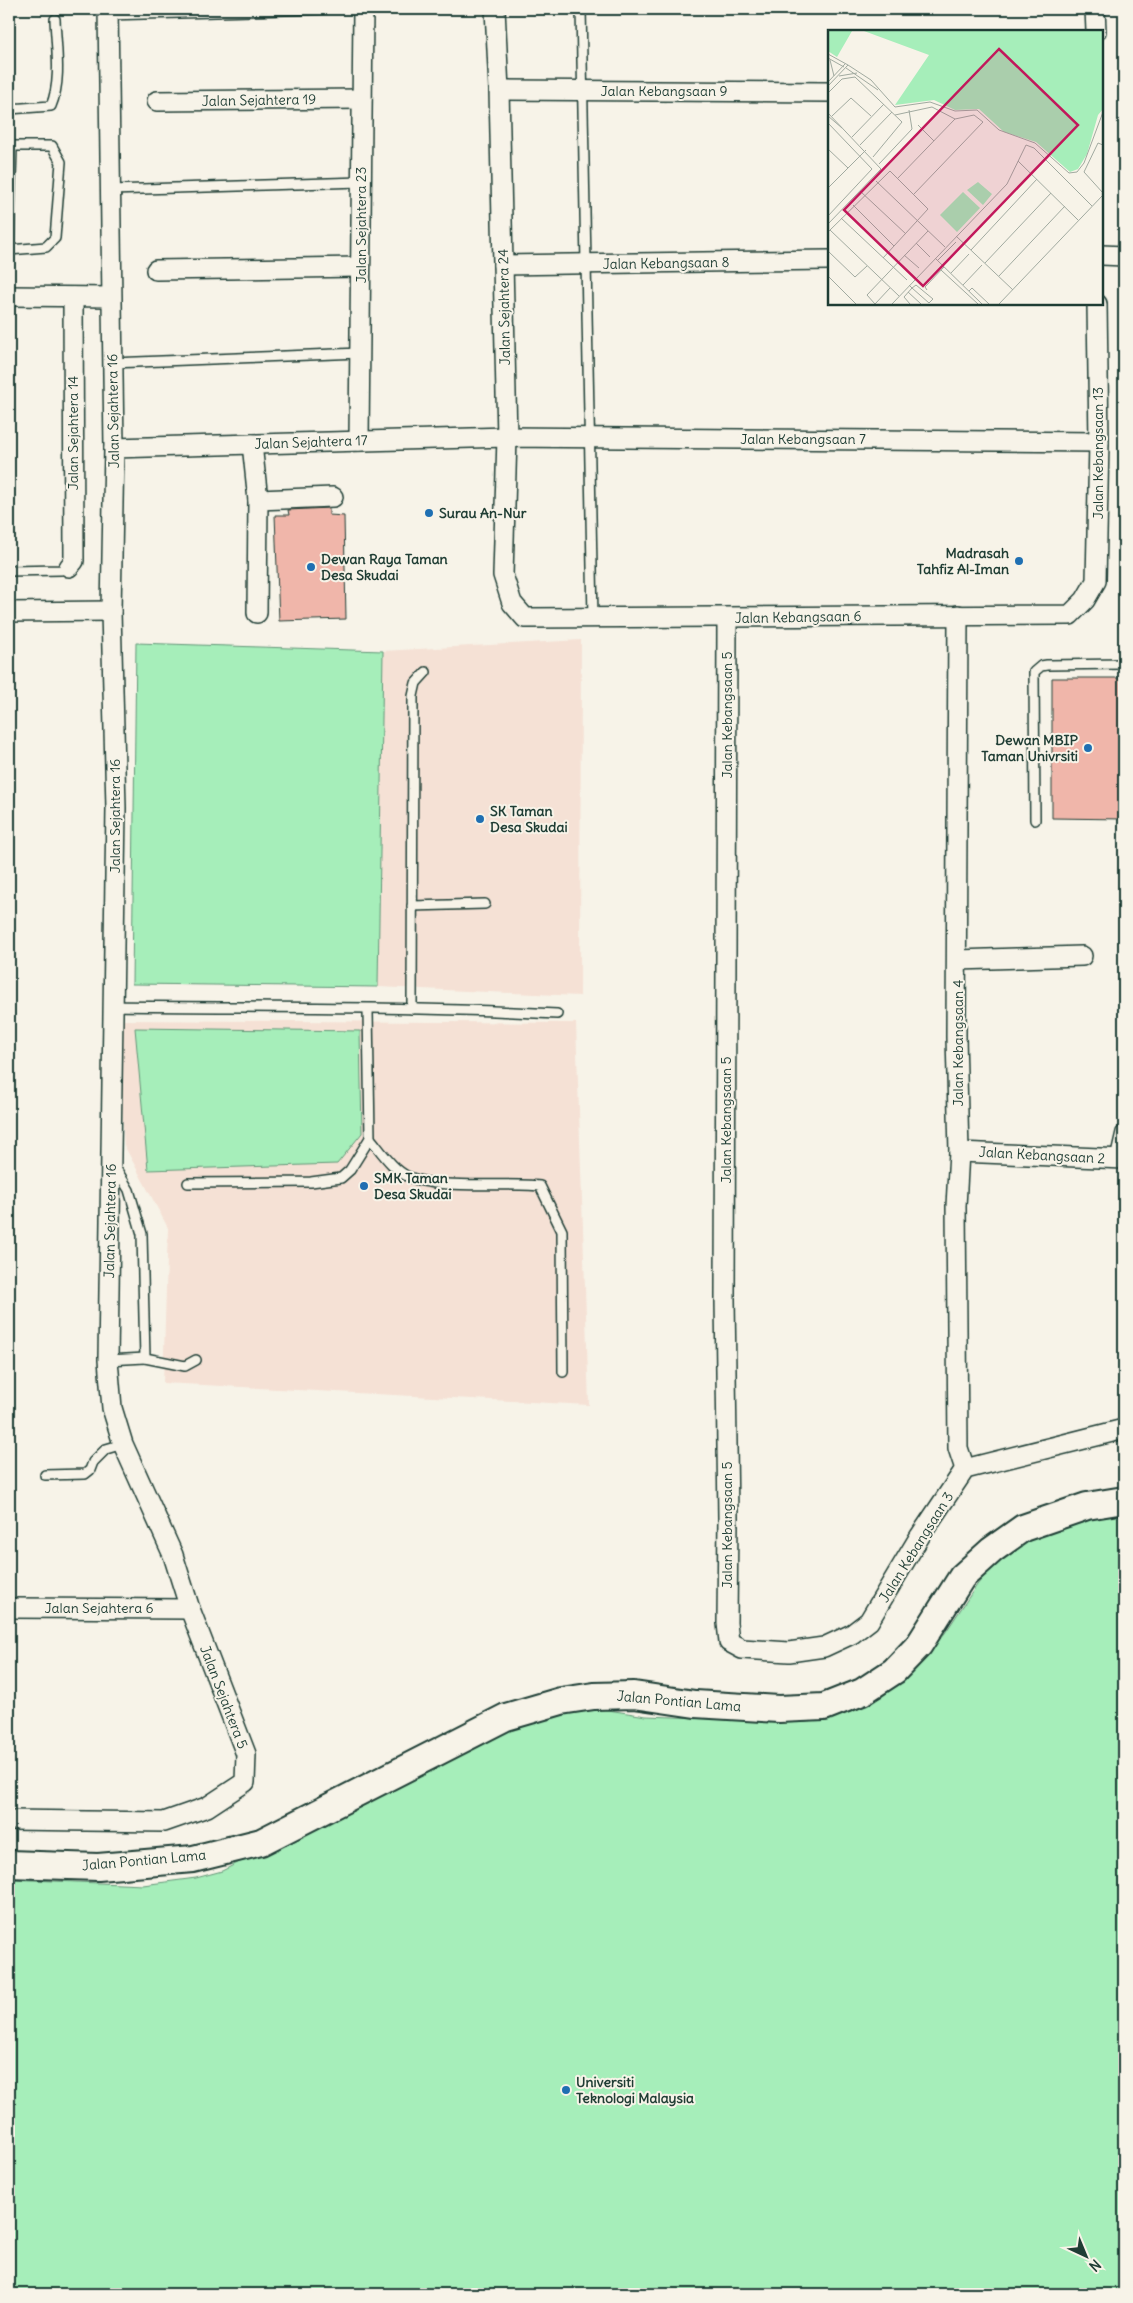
<svg xmlns="http://www.w3.org/2000/svg" width="1133" height="2303" font-family="Delius,sans-serif">
<rect width="100%" height="100%" fill="#f7f3e8"/>
<filter id="ink" filterUnits="userSpaceOnUse"><feTurbulence type="fractalNoise" baseFrequency=".02" numOctaves="2"/><feDisplacementMap in="SourceGraphic" scale="10" xChannelSelector="R" yChannelSelector="G"/><feConvolveMatrix kernelMatrix="1 2 1 2 8 2 1 2 1" color-interpolation-filters="sRGB"/></filter>
<g filter="url(#ink)">
<!-- built -->
<g fill="#f5e1d5">
<polygon points="581,640 580,996 378,987 383,651"/>
<polygon points="118,1020 576,1023 589,1405 163,1383 168,1228 124,1145"/>
</g>
<!-- green -->
<g fill="#a6eeba" stroke="#629677">
<polygon points="136,643 383,651 378,987 132,984"/>
<polygon points="135,1028 360,1031 362,1133 337,1164 148,1170"/>
<polygon points="1124,1505 1124,2294 9,2294 9,1879 143,1885 196,1878 222,1871 505,1726 565,1711 602,1709 646,1716 806,1722 854,1711 883,1696 915,1669 945,1633 977,1585 1001,1555 1022,1536"/>
</g>
<!-- building -->
<g fill="#f0b6aa" stroke="#1f3d34">
<polygon points="329,508 329,515 344,516 346,619 279,621 275,515 289,515 288,510"/>
<polygon points="1052,678 1124,678 1124,819 1052,818"/>
</g>
<g fill="none" stroke-linecap="round" stroke-linejoin="round">
<!-- lane casing -->
<g stroke="#1f3d34" stroke-width="12">
<g id="lane">
<polyline points="581,9 593,618"/>
<polyline points="108,15 323,9"/>
<polyline points="9,87 9,108"/>
<path d="M 9,109 L 51,106 C 62,80 56,47 55,19"/>
<polyline points="9,146 52,146 61,162 55,238 46,247 9,250"/>
<polyline points="111,190 361,182"/>
<polyline points="9,250 12,146"/>
<polyline points="112,363 360,353"/>
<polyline points="9,571 61,570 69,567"/>
<polyline points="1035,820 1034,672 1041,666 1047,665 1124,664"/>
<polyline points="412,906 485,904"/>
<path d="M 114,1006 C 262,1008 410,1006 557,1014"/>
<polyline points="412,1009 413,696 416,683 426,672"/>
<path d="M 370,1138 C 381,1151 393,1170 409,1177 C 440,1190 504,1182 540,1186 L 562,1231 L 563,1372"/>
<polyline points="1115,1158 1121,1132 1124,1129"/>
<polyline points="115,1167 129,1190 142,1234 145,1358 185,1366 196,1360"/>
<polyline points="188,1183 311,1182 341,1178 350,1170 370,1138 368,1010"/>
<polyline points="108,1360 145,1358"/>
<polyline points="45,1475 85,1474 90,1470 93,1462 106,1449 123,1444"/>
</g>
</g>
<!-- street casing -->
<g stroke="#1f3d34" stroke-width="22">
<g id="street">
<polyline points="495,9 499,90 507,437 503,575 512,603 525,618 1070,615 1085,600 1096,581 1099,442 1097,304"/>
<polyline points="1095,9 1096,31"/>
<polyline points="499,90 829,92"/>
<polyline points="157,101 362,99"/>
<polyline points="1102,255 1124,256"/>
<polyline points="503,265 829,260"/>
<polyline points="156,270 360,267"/>
<polyline points="9,296 111,297"/>
<polyline points="359,441 363,9"/>
<polyline points="252,444 258,500 333,497"/>
<polyline points="114,448 507,437 1099,442"/>
<polyline points="69,567 74,561 73,297"/>
<polyline points="9,612 111,611"/>
<polyline points="257,613 258,500"/>
<polyline points="958,615 956,1037 959,1152 956,1206 958,1448 965,1469"/>
<polyline points="727,618 725,1299 728,1518 727,1623 729,1642 742,1649 789,1652 824,1647 852,1634 869,1621 920,1536 965,1469 1124,1429"/>
<polyline points="958,960 1082,956"/>
<polyline points="959,1152 1124,1159"/>
<polyline points="9,1608 190,1609"/>
<polyline points="9,1820 164,1822 207,1807 245,1782 246,1754 190,1609 173,1555 123,1444 112,1408 108,1360 116,808 111,611 114,448 108,9"/>
</g>
</g>
<!-- secondary casing -->
<g stroke="#1f3d34" stroke-width="30">
<polyline id="secondary" points="9,1864 98,1867 193,1859 261,1842 506,1717 561,1701 594,1696 634,1695 695,1704 779,1709 824,1707 862,1692 894,1671 919,1645 962,1577 992,1550 1023,1528 1087,1506 1124,1500"/>
</g>
<!-- lane -->
<use href="#lane" stroke="#f7f3e8" stroke-width="9"/>
<!-- street -->
<use href="#street" stroke="#f7f3e8" stroke-width="19"/>
<!-- secondary -->
<use href="#secondary" stroke="#f7f3e8" stroke-width="26"/>
</g>
</g>
<!-- markers -->
<g fill="#1f6fb2" stroke="#f7f3e8" stroke-width="2">
<circle cx="429" cy="513" r="5"/>
<circle cx="1019" cy="561" r="5"/>
<circle cx="311" cy="567" r="5"/>
<circle cx="1088" cy="748" r="5"/>
<circle cx="480" cy="819" r="5"/>
<circle cx="364" cy="1186" r="5"/>
<circle cx="566" cy="2090" r="5"/>
</g>
<g text-anchor="middle" stroke-width="4" stroke-linejoin="round" paint-order="stroke">
<!-- street labels -->
<g font-size="14" fill="#1f3d34" stroke="#f7f3e8">
<text x="664" y="96">Jalan Kebangsaan 9</text>
<text transform="translate(259 100) rotate(-1)" y="5">Jalan Sejahtera 19</text>
<text transform="translate(361 225) rotate(-90)" y="5">Jalan Sejahtera 23</text>
<text transform="translate(666 263) rotate(-1)" y="5">Jalan Kebangsaan 8</text>
<text transform="translate(504 307) rotate(-91)" y="5">Jalan Sejahtera 24</text>
<text transform="translate(113 411) rotate(-91)" y="5">Jalan Sejahtera 16</text>
<text transform="translate(73 433) rotate(-90)" y="5">Jalan Sejahtera 14</text>
<text x="803" y="444">Jalan Kebangsaan 7</text>
<text transform="translate(311 442) rotate(-2)" y="5">Jalan Sejahtera 17</text>
<text transform="translate(1098 453) rotate(-90)" y="5">Jalan Kebangsaan 13</text>
<text transform="translate(798 617) rotate(-1)" y="5">Jalan Kebangsaan 6</text>
<text transform="translate(727 715) rotate(-90)" y="5">Jalan Kebangsaan 5</text>
<text transform="translate(115 816) rotate(-90)" y="5">Jalan Sejahtera 16</text>
<text transform="translate(958 1043) rotate(-90)" y="5">Jalan Kebangsaan 4</text>
<text transform="translate(726 1120) rotate(-90)" y="5">Jalan Kebangsaan 5</text>
<text transform="translate(1042 1155) rotate(3)" y="5">Jalan Kebangsaan 2</text>
<text transform="translate(110 1221) rotate(-89)" y="5">Jalan Sejahtera 16</text>
<text transform="translate(727 1525) rotate(-90)" y="5">Jalan Kebangsaan 5</text>
<text transform="translate(916 1547) rotate(-58)" y="5">Jalan Kebangsaan 3</text>
<text x="99" y="1613">Jalan Sejahtera 6</text>
<text transform="translate(224 1697) rotate(69)" y="5">Jalan Sejahtera 5</text>
<text transform="translate(679 1701) rotate(5)" y="5">Jalan Pontian Lama</text>
<text transform="translate(144 1860) rotate(-5)" y="5">Jalan Pontian Lama</text>
</g>
<!-- poi labels -->
<g font-size="14" font-weight="bold" fill="#1f3d34" stroke="#f7f3e8" text-anchor="start">
<text x="439" y="518">Surau An-Nur</text>
<text x="1009" y="558" text-anchor="end">Madrasah<tspan x="1009" dy="16">Tahfiz Al-Iman</tspan></text>
<text x="321" y="564">Dewan Raya Taman<tspan x="321" dy="16">Desa Skudai</tspan></text>
<text x="1078" y="745" text-anchor="end">Dewan MBIP<tspan x="1078" dy="16">Taman Univrsiti</tspan></text>
<text x="490" y="816">SK Taman<tspan x="490" dy="16">Desa Skudai</tspan></text>
<text x="374" y="1183">SMK Taman<tspan x="374" dy="16">Desa Skudai</tspan></text>
<text x="576" y="2087">Universiti<tspan x="576" dy="16">Teknologi Malaysia</tspan></text>
</g>
</g>
<!-- overview -->
<g transform="translate(828 30)">
<rect width="275" height="275" fill="#f7f3e8"/>
<path d="M 0,1 L 24,1 L 9,27 L 0,21 ZM 36,1 L 275,1 L 275,79 L 270,85 L 259,124 L 250,139 L 242,142 L 208,112 L 176,102 L 151,79 L 127,80 L 106,70 L 67,75 L 101,25 ZM 150,152 L 164,164 L 155,175 L 139,160 ZM 135,162 L 152,178 L 129,202 L 112,185 Z" fill="#a6eeba"/>
<path fill="none" stroke="#a1aaa0" stroke-width="1" d="M 0,24 L 20,35 L 0,56M 0,28 L 16,37M 2,30 L 6,46M 20,35 L 43,50 L 67,77 L 102,72 L 127,81 L 149,80 L 171,100 L 207,113 L 241,143 L 249,142 L 256,133 L 275,82M 18,38 L 50,60M 11,46 L 29,43M 0,52 L 17,34M 0,63 L 14,49 L 27,47 L 74,92 L 45,127M 0,83 L 53,139 L 0,194M 67,85 L 104,77 L 127,89 L 146,85 L 155,92 L 86,164M 0,86 L 14,98M 4,86 L 23,68 L 43,86M 0,93 L 44,139 L 0,186M 90,95 L 106,111M 24,107 L 56,74M 32,115 L 64,82M 275,115 L 270,113 L 256,142 L 275,163M 0,119 L 20,138M 190,131 L 250,190M 51,134 L 84,99 L 81,80M 70,148 L 127,89M 48,151 L 117,217M 0,158 L 38,120M 32,161 L 78,204M 25,175 L 66,216M 13,188 L 79,250M 2,200 L 71,266M 0,202 L 62,141 L 100,179 L 55,228M 128,206 L 185,260M 88,213 L 102,227M 143,220 L 209,149M 0,221 L 27,247 L 39,236M 76,225 L 91,238M 107,228 L 154,274M 110,230 L 128,212M 157,233 L 223,163M 113,240 L 150,274M 123,243 L 141,224M 0,246 L 28,274M 171,246 L 237,176M 81,255 L 84,258 L 101,273 L 105,269 L 88,255 L 84,258 L 76,267 L 82,274M 135,255 L 154,235M 99,260 L 97,257 L 116,237M 141,261 L 144,258 L 161,274M 80,262 L 93,274M 47,274 L 39,265 L 100,201M 47,274 L 62,258M 64,274 L 179,154 L 198,115 L 206,118 L 264,176M 171,274 L 275,165"/>
<path fill="#c2185b" fill-opacity="0.15" stroke="#c2185b" stroke-width="2.5" d="M 171,19 L 250,95 L 95,256 L 16,180 Z"/>
<rect width="275" height="275" fill="none" stroke="#1f3d34" stroke-width="2.5"/>
</g>
<!-- margin -->
<rect width="1133" height="2303" fill="none" stroke="#f7f3e8" stroke-width="30"/>
<rect x="15" y="15" width="1103" height="2273" fill="none" stroke="#1f3d34" stroke-width="2" filter="url(#ink)"/>
<!-- north arrow -->
<g transform="translate(1086 2256) rotate(136)" stroke="#f7f3e8" stroke-width="4" paint-order="stroke">
<path d="M0-4L9 19L0 12L-9 19Z" fill="#1f3d34"/>
<text y="-8" font-size="14" font-weight="bold" text-anchor="middle" fill="#1f3d34">N</text>
</g>
</svg>
